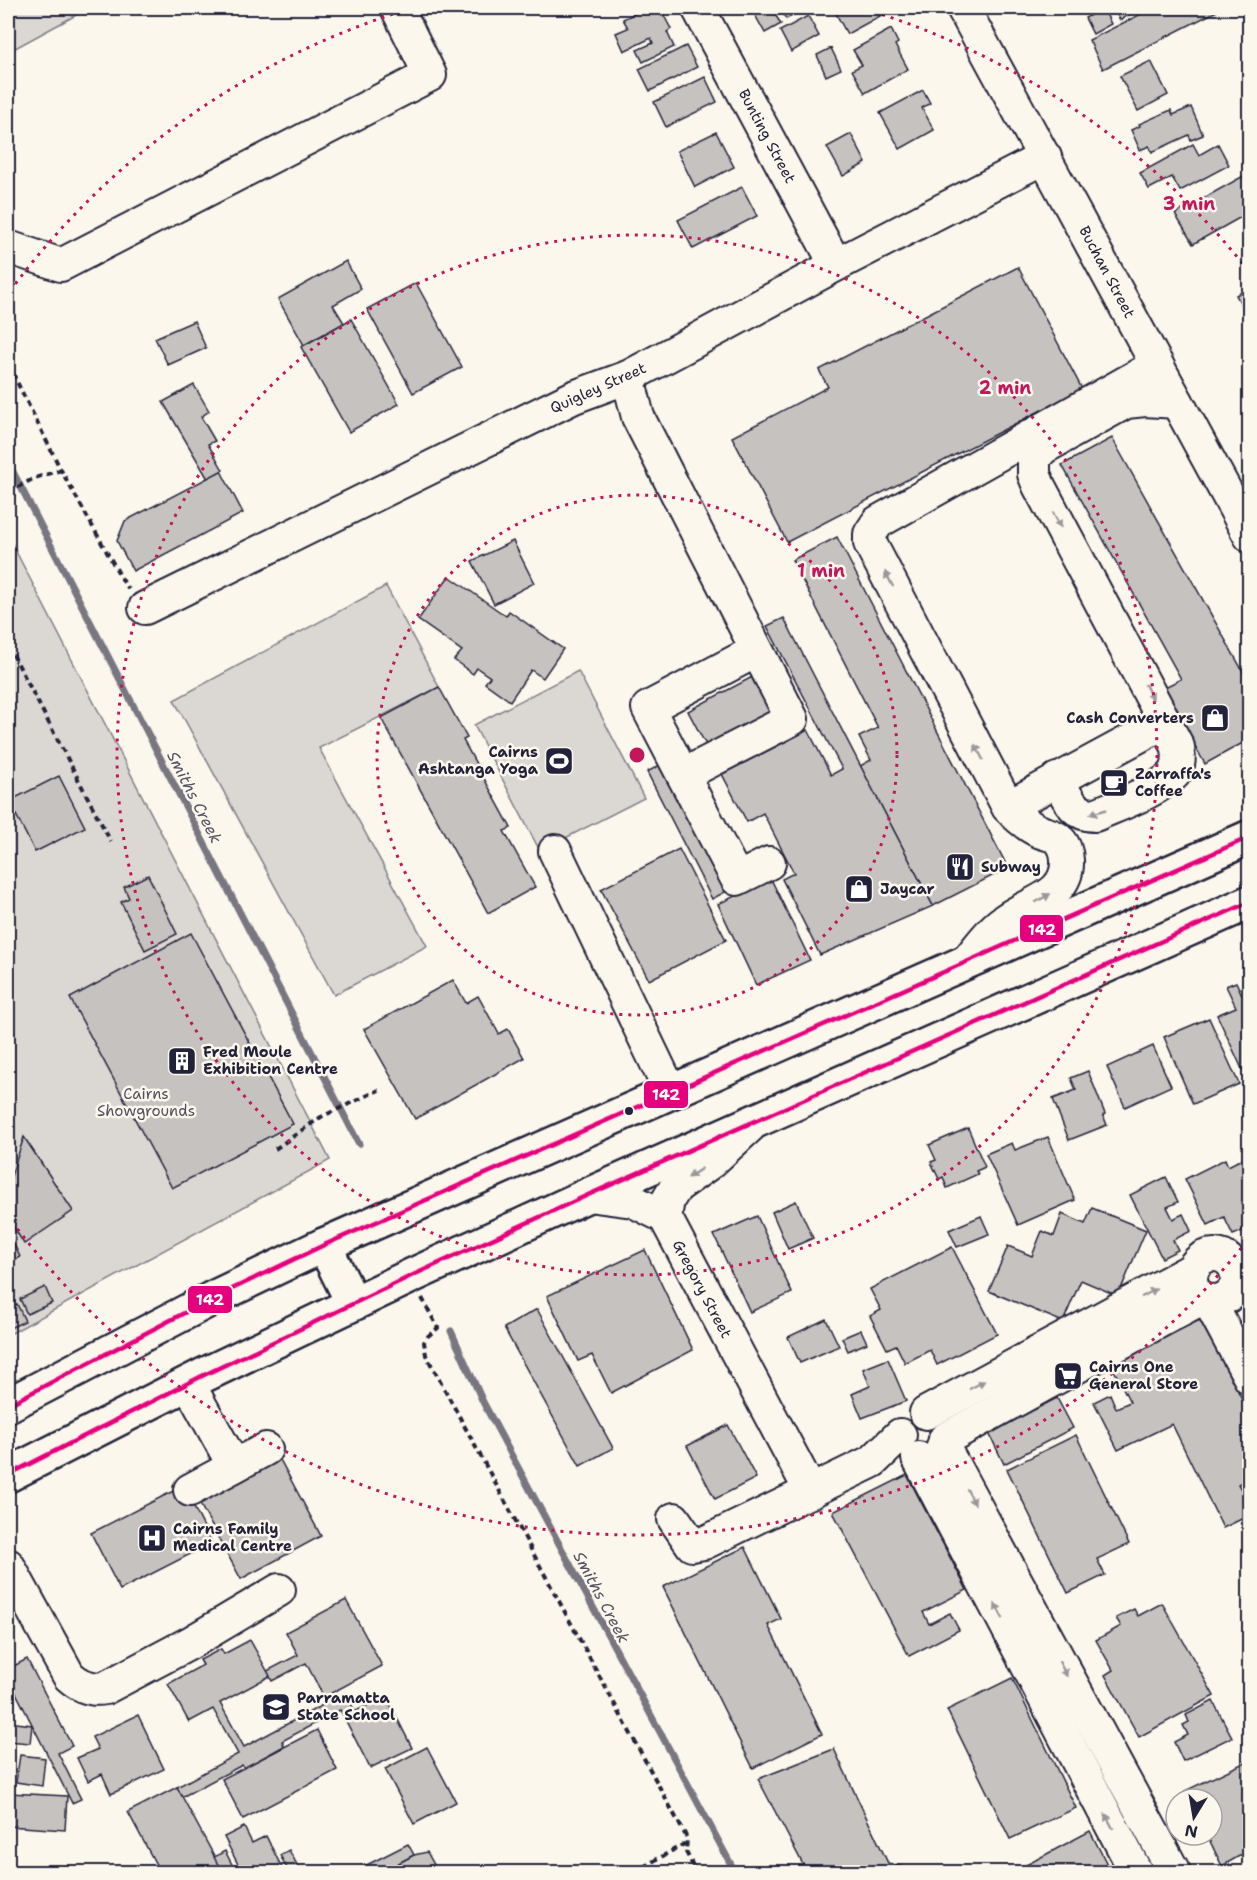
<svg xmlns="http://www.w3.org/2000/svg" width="1257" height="1880" font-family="'Shantell Sans',sans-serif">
<rect width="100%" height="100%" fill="#fbf7ec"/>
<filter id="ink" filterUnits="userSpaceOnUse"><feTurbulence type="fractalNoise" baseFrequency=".0167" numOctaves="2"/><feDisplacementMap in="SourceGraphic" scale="12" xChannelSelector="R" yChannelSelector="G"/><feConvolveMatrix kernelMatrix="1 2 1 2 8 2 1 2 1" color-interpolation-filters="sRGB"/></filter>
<g filter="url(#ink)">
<!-- green -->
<g fill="#dbd8d3" stroke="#7e7d87" stroke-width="1.5">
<polygon points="8,8 89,8 8,52"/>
<polygon points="8,536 330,1160 8,1335"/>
<polygon points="386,586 439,687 319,748 427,946 334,995 174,700"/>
<polygon points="578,671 644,798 540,851 474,725"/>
</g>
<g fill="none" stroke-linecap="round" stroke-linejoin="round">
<!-- stream -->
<g stroke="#787681" stroke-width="7">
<polyline points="8,462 359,1144"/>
<polyline points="451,1331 483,1402 735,1872"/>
</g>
</g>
<!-- building -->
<g fill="#c6c2c0" stroke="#22223b" stroke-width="1.5">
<polygon points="646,8 660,8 671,29 667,32 674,47 643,62 637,50 653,43 651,38 624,51 616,33 628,28 623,19"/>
<polygon points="764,8 771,8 781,24 765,33 754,13"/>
<polygon points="780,8 799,8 801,11 786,19"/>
<polygon points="833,8 875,8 880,16 847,34"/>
<polygon points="1103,8 1111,24 1093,34 1085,18"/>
<polygon points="1113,8 1136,8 1137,10 1120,20"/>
<polygon points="1153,8 1215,8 1217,11 1103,69 1089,40"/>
<polygon points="808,16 819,36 791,52 780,31"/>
<polygon points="891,29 898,43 895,45 908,69 865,93 852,70 862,65 853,50"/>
<polygon points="686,46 697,67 650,91 639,69"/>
<polygon points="831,48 841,69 826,76 817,55"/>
<polygon points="1151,61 1168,95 1138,111 1120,76"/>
<polygon points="705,77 717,102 666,127 654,102"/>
<polygon points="923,90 930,103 922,108 934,130 900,149 880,113"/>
<polygon points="1191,107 1203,135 1191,140 1189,135 1152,152 1149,146 1140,150 1131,130 1140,126 1139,124 1171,110 1173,115"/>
<polygon points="716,132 734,167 695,187 677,151"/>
<polygon points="851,134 866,163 843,176 827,147"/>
<polygon points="1193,144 1199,155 1218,144 1229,165 1180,191 1172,177 1149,189 1140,173"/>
<polygon points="1247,174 1250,179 1250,212 1193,244 1175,214"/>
<polygon points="742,187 757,216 693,249 678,220"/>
<polygon points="346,261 361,289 333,305 344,323 304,345 278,299"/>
<polygon points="1018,267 1082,389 787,542 732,437 828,387 819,370"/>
<polygon points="416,283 462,367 413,393 367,309"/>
<polygon points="1250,287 1250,320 1236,295"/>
<polygon points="351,319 399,404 349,432 301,347"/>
<polygon points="194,321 206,348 168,365 155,338"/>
<polygon points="194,385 209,411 201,417 215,441 208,444 223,470 208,479 163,402"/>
<polygon points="1112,438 1250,684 1250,739 1205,764 1163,688 1181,679 1062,465"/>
<polygon points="221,471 243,513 133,571 117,541 125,521"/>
<polygon points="837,537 1008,868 933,906 860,766 871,760 859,737 878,728 792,560"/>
<polygon points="513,541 534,583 494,604 472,561"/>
<polygon points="449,576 506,616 509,611 563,649 543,678 531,670 510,701 485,683 490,677 477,668 473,674 454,660 462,651 418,620"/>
<polygon points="784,618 933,906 820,955 782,879 794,873 763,813 747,822 722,774 808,730 831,775 842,769 767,626"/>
<polygon points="756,675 775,712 707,747 688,711"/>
<polygon points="439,687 467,738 463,740 511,828 504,831 535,887 488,913 381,718"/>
<polygon points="662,764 727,891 712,899 647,772"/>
<polygon points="59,776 85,827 35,852 9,801"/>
<polygon points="679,849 726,940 649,980 601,889"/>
<polygon points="148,875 177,934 145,950 121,902 129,898 124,887"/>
<polygon points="771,879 810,960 756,985 718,904"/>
<polygon points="191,933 293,1124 172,1188 70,998"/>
<polygon points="453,980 466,1003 478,996 499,1034 508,1029 524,1058 415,1119 364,1029"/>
<polygon points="1236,982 1245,1001 1250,998 1250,1086 1217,1015 1236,1007 1226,986"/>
<polygon points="1209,1018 1239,1084 1193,1104 1164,1037"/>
<polygon points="1153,1046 1171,1086 1125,1107 1107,1067"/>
<polygon points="1088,1071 1105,1114 1103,1115 1107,1125 1069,1140 1053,1099 1076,1090 1071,1078"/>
<polygon points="968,1128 985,1167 976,1171 978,1174 947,1188 943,1177 939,1179 931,1162 936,1160 929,1145"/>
<polygon points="24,1137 73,1211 24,1244 8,1218 8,1185"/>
<polygon points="1048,1137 1075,1200 1018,1225 986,1154 1012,1143 1015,1150"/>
<polygon points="1250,1155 1250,1228 1233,1235 1224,1217 1208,1225 1185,1179 1225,1159 1228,1166"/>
<polygon points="1166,1177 1178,1202 1167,1207 1173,1219 1183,1214 1191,1231 1173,1240 1178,1250 1162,1258 1130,1195"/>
<polygon points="796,1201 813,1238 788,1249 772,1212"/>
<polygon points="1092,1208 1146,1230 1118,1296 1081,1280 1063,1322 989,1291 1008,1246 1032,1256 1042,1231 1054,1236 1062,1214 1085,1224"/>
<polygon points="757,1216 792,1293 750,1312 714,1235"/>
<polygon points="981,1216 989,1234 957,1247 949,1230"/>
<polygon points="8,1232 20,1257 8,1263"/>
<polygon points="952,1247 997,1334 937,1365 930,1350 905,1363 896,1345 887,1349 870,1316 881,1310 870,1289"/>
<polygon points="645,1250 693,1350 611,1393 592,1355 578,1361 547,1296"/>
<polygon points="45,1287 52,1303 27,1314 20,1299"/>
<polygon points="17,1304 25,1321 8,1329 8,1309"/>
<polygon points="537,1309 613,1448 580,1466 504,1328"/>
<polygon points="826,1319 839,1346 800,1363 788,1337"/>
<polygon points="1202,1319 1250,1415 1250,1478 1238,1484 1245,1496 1250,1494 1250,1515 1223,1528 1172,1424 1118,1450 1094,1402 1110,1394 1116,1408 1130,1402 1111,1364"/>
<polygon points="861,1330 867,1343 848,1351 842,1338"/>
<polygon points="888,1359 906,1401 862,1418 852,1394 870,1386 863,1369"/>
<polygon points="1057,1398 1073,1428 1004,1464 989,1433"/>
<polygon points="728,1425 756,1478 715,1499 687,1446"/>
<polygon points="1076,1435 1129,1544 1097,1559 1105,1575 1068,1593 1007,1469"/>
<polygon points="277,1454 321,1536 241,1579 196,1497"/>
<polygon points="907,1475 967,1590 923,1612 929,1624 950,1613 959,1630 909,1656 833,1512"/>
<polygon points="183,1486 212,1543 120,1590 91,1533"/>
<polygon points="745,1547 781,1619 768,1625 822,1734 753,1768 663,1587"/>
<polygon points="346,1600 382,1666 324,1697 306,1663 272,1681 267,1671 298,1655 286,1632"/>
<polygon points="1162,1603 1214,1696 1139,1737 1105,1675 1113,1670 1096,1640 1121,1626 1116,1618 1134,1609 1138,1616"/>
<polygon points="250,1640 270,1676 220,1703 244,1747 345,1693 355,1711 344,1717 340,1710 282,1741 284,1746 244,1768 242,1765 182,1797 177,1787 238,1754 213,1709 189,1722 168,1684 203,1665 200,1660 221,1649 224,1654"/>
<polygon points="27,1659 72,1746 58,1753 81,1799 72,1803 8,1677 8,1669"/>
<polygon points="1012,1678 1076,1808 1010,1839 947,1710"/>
<polygon points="386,1696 412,1748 370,1768 344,1717"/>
<polygon points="1213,1701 1232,1737 1183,1761 1174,1742 1188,1735 1183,1725 1189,1722 1186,1715"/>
<polygon points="138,1715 164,1769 111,1794 102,1774 88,1781 77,1758 98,1749 92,1737"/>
<polygon points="8,1722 32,1725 30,1743 8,1741"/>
<polygon points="317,1730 337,1770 243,1819 222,1779"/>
<polygon points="427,1747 456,1802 414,1824 385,1769"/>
<polygon points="834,1749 888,1863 921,1872 807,1872 758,1779"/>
<polygon points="20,1755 45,1758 42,1786 16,1782"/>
<polygon points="1250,1760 1250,1850 1222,1866 1207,1835 1212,1835 1212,1799 1189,1799 1185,1791"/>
<polygon points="177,1787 220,1867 210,1872 160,1872 128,1812"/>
<polygon points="8,1793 67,1796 65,1830 8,1826"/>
<polygon points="244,1827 252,1843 266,1836 284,1872 242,1872 224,1837"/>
<polygon points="1090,1831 1111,1872 1013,1872"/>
<polygon points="408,1844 414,1855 382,1872 353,1872"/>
<polygon points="289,1850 301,1872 289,1872 280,1855"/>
<polygon points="225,1851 236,1872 222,1872 214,1857"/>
<polygon points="427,1852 438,1872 382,1872 414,1855"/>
</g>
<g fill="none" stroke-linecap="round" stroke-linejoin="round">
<!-- minor casing -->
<g stroke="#22223b" stroke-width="36">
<g id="minor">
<polyline points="698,8 836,265"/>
<polyline points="963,8 1250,536"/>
<polyline points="8,247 61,265 430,75 397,8"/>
<polyline points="628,377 638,417 792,719 683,775"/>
<polyline points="145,608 574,397 628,377 836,265 1045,157"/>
<polyline points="756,651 648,708 737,879 769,863"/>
<path d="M 1057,779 C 1068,797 1072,815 1095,815 C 1115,806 1160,790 1174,774 C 1180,766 1179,756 1178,747 L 1039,486 L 1034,474 L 1034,458 L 1043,448 L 1126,402 L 1145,400 L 1177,402"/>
<polyline points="1008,807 1165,722"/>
<polyline points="555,851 670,1091"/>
<path d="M 967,961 C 978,948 988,933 1001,923 C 1025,902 1069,899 1067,860 C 1067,853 1064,843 1058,839 C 1054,835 1046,834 1041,832 C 1027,826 1018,818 1008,807 L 870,543 L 870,534 L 878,522 L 1157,365"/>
<polyline points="588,1195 633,1201 665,1217 811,1492"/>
<polyline points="665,1217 668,1200 676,1187 711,1162 750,1126"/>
<circle cx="1214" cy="1278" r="23"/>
<polyline points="1209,1301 1250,1378"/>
<polyline points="188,1383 234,1466"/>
<polyline points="926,1413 1193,1269"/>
<polyline points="945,1439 1202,1298"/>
<polyline points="943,1446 1174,1872"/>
<polyline points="918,1458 1136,1872"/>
<polyline points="190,1490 266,1449"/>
<polyline points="674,1519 692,1545 704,1543 873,1461 900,1435"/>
<path d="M 8,1565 L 69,1676 C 79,1685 91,1691 105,1688 L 190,1643 L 279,1590"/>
</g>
</g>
<!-- major casing -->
<g stroke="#22223b" stroke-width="38">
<g id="major">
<polyline points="324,1245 353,1303"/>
<polyline points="8,1405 211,1299 324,1245 1250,837"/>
<polyline points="8,1475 202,1376 411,1276 588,1195 1250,902"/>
</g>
</g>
<!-- path -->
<g stroke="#22223b" stroke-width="4" stroke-dasharray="6 4.5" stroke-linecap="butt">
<polyline points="8,364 61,470 123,581 129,589"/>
<polyline points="8,492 35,478 61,470"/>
<polyline points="8,645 111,842"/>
<polyline points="275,1149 321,1117 379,1090"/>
<polyline points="422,1298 438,1328 428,1336 424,1342 426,1355 687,1838 686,1852 696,1872"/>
<polyline points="634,1872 686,1843"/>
</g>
<!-- minor -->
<use href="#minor" stroke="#fbf7ec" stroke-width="32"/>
<!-- major -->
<use href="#major" stroke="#fbf7ec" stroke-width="33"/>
<!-- bus-1 casing -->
<g stroke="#fbf7ec" stroke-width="9">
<g id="bus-1">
<polyline points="8,1405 211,1299 324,1245 1250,837"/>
<polyline points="8,1475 202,1376 411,1276 588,1195 1250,902"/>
</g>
</g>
<!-- bus-1 -->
<use href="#bus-1" stroke="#e5007d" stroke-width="4.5"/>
</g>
<!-- one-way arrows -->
<defs><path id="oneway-solid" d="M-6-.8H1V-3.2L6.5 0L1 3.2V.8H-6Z" transform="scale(1.5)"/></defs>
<g fill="#99979c">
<use href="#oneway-solid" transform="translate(1057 520) rotate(62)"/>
<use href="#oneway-solid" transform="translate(889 579) rotate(-118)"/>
<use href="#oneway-solid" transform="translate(1149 692) rotate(62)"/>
<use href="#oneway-solid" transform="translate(979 752) rotate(-118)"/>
<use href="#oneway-solid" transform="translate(1098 812) rotate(163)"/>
<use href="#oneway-solid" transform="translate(1043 898) rotate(-30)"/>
<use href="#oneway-solid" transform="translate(695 1173) rotate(146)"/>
<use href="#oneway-solid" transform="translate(1149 1293) rotate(-28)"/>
<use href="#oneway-solid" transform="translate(977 1385) rotate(-28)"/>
<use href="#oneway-solid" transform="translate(971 1497) rotate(62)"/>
<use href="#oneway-solid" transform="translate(999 1611) rotate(-118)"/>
<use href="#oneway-solid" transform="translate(1063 1669) rotate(62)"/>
<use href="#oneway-solid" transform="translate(1109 1821) rotate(-118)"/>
</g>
</g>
<!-- distance rings -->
<g fill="none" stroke="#c2185b" stroke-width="3" stroke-dasharray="3 6">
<circle cx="637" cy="755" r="260"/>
<circle cx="637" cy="755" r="520"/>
<path d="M1247 1241A780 780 0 0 1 10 1219M10 291A780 780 0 0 1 409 9M865 9A780 780 0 0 1 1247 269"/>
</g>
<!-- icons -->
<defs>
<g id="shop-square" transform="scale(1.5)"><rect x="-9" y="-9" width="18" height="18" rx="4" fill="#22223b" stroke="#fbf7ec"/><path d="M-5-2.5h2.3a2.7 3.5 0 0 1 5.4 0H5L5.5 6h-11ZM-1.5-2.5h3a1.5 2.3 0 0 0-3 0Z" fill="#fff"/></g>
<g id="stadium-square" transform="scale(1.5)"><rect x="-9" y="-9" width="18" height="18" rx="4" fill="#22223b" stroke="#fbf7ec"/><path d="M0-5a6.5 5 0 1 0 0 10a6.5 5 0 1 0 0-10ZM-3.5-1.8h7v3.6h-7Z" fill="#fff"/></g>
<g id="cafe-square" transform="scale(1.5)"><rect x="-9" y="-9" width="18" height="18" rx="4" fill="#22223b" stroke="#fbf7ec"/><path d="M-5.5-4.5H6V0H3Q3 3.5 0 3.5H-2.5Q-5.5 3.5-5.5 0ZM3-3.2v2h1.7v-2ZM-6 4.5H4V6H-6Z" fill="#fff"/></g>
<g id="restaurant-square" transform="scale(1.5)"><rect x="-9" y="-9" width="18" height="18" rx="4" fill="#22223b" stroke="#fbf7ec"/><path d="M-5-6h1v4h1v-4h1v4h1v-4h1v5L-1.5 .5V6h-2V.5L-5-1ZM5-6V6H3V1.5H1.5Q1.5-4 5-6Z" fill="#fff"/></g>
<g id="building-square" transform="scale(1.5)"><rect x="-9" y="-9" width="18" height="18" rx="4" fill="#22223b" stroke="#fbf7ec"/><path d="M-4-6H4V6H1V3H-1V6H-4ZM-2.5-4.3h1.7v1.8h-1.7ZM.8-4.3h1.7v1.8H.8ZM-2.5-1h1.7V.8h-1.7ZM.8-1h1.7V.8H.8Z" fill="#fff"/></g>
<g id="supermarket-square" transform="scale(1.5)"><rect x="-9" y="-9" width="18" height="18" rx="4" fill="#22223b" stroke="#fbf7ec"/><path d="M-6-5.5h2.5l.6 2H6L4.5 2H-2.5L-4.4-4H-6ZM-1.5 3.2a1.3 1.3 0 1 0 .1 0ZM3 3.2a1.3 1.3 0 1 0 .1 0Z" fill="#fff"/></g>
<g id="hospital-square" transform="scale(1.5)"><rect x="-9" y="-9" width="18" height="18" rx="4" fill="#22223b" stroke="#fbf7ec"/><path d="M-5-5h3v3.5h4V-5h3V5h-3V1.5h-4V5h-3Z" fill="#fff"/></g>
<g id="school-square" transform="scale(1.5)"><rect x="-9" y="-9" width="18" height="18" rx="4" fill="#22223b" stroke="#fbf7ec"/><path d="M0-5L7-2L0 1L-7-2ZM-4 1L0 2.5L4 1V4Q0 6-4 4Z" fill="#fff"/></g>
</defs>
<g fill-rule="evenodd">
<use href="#shop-square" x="1215" y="718"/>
<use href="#stadium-square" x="559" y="761"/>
<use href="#cafe-square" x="1114" y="783"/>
<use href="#restaurant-square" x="960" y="867"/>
<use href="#shop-square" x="859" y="889"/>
<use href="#building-square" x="182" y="1061"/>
<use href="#supermarket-square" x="1068" y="1376"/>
<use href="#hospital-square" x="152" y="1538"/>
<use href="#school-square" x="276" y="1707"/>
</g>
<!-- markers -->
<circle fill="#22223b" stroke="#fbf7ec" stroke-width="2" cx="629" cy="1111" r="5"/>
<g text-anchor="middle" stroke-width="5" stroke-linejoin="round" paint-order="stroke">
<!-- street labels -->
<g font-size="15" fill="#22223b" stroke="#fbf7ec">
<text transform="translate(767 136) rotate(62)" y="5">Bunting Street</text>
<text transform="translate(1107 272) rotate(62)" y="5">Buchan Street</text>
<text transform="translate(598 388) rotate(-24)" y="5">Quigley Street</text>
<text transform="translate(702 1289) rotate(62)" y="5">Gregory Street</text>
</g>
<!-- poi labels -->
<g font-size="15" font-weight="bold" fill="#22223b" stroke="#fbf7ec" text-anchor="start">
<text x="1194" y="723" text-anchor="end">Cash Converters</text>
<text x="538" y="757" text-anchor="end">Cairns<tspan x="538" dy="17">Ashtanga Yoga</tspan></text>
<text x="1135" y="779">Zarraffa's<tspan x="1135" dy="17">Coffee</tspan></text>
<text x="981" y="872">Subway</text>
<text x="880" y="894">Jaycar</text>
<text x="203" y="1057">Fred Moule<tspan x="203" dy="17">Exhibition Centre</tspan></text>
<text x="1089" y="1372">Cairns One<tspan x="1089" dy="17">General Store</tspan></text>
<text x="173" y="1534">Cairns Family<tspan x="173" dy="17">Medical Centre</tspan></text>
<text x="297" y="1703">Parramatta<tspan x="297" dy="17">State School</tspan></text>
</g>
<!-- park labels -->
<g font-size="15" fill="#505061" stroke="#fbf7ec">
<text x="146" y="1099">Cairns<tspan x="146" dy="17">Showgrounds</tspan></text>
</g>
<!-- water labels -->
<g font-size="16" font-style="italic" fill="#545364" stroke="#fbf7ec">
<text transform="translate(195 797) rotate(63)" y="6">Smiths Creek</text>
<text transform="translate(602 1597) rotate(62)" y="6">Smiths Creek</text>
</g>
</g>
<circle cx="637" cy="755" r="9" fill="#c2185b" stroke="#fbf7ec" stroke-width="3"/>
<g font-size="18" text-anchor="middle" font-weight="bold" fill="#c2185b" stroke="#fbf7ec" stroke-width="5" stroke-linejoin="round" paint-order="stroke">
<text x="1189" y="210">3 min</text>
<text x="1005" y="394">2 min</text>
<text x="821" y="577">1 min</text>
</g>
<g stroke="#fbf7ec" stroke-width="2">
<rect x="1019" y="914" width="45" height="29" rx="6" fill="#e5007d"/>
<rect x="643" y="1080" width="46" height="29" rx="6" fill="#e5007d"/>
<rect x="187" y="1285" width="46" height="29" rx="6" fill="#e5007d"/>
</g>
<g font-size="16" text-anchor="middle" font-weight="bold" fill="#fff">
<text x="1042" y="935">142</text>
<text x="666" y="1100">142</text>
<text x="210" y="1305">142</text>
</g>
<!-- margin -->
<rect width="1257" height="1880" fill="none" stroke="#fbf7ec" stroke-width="30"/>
<rect x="15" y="15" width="1227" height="1850" fill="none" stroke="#22223b" stroke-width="2" filter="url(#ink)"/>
<!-- north arrow -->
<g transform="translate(1194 1817) rotate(191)"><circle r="28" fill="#fbf7ec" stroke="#a4a2a5" stroke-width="1.5"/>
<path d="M0-4.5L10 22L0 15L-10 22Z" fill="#22223b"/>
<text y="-9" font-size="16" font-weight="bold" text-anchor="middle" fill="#22223b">N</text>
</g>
</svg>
